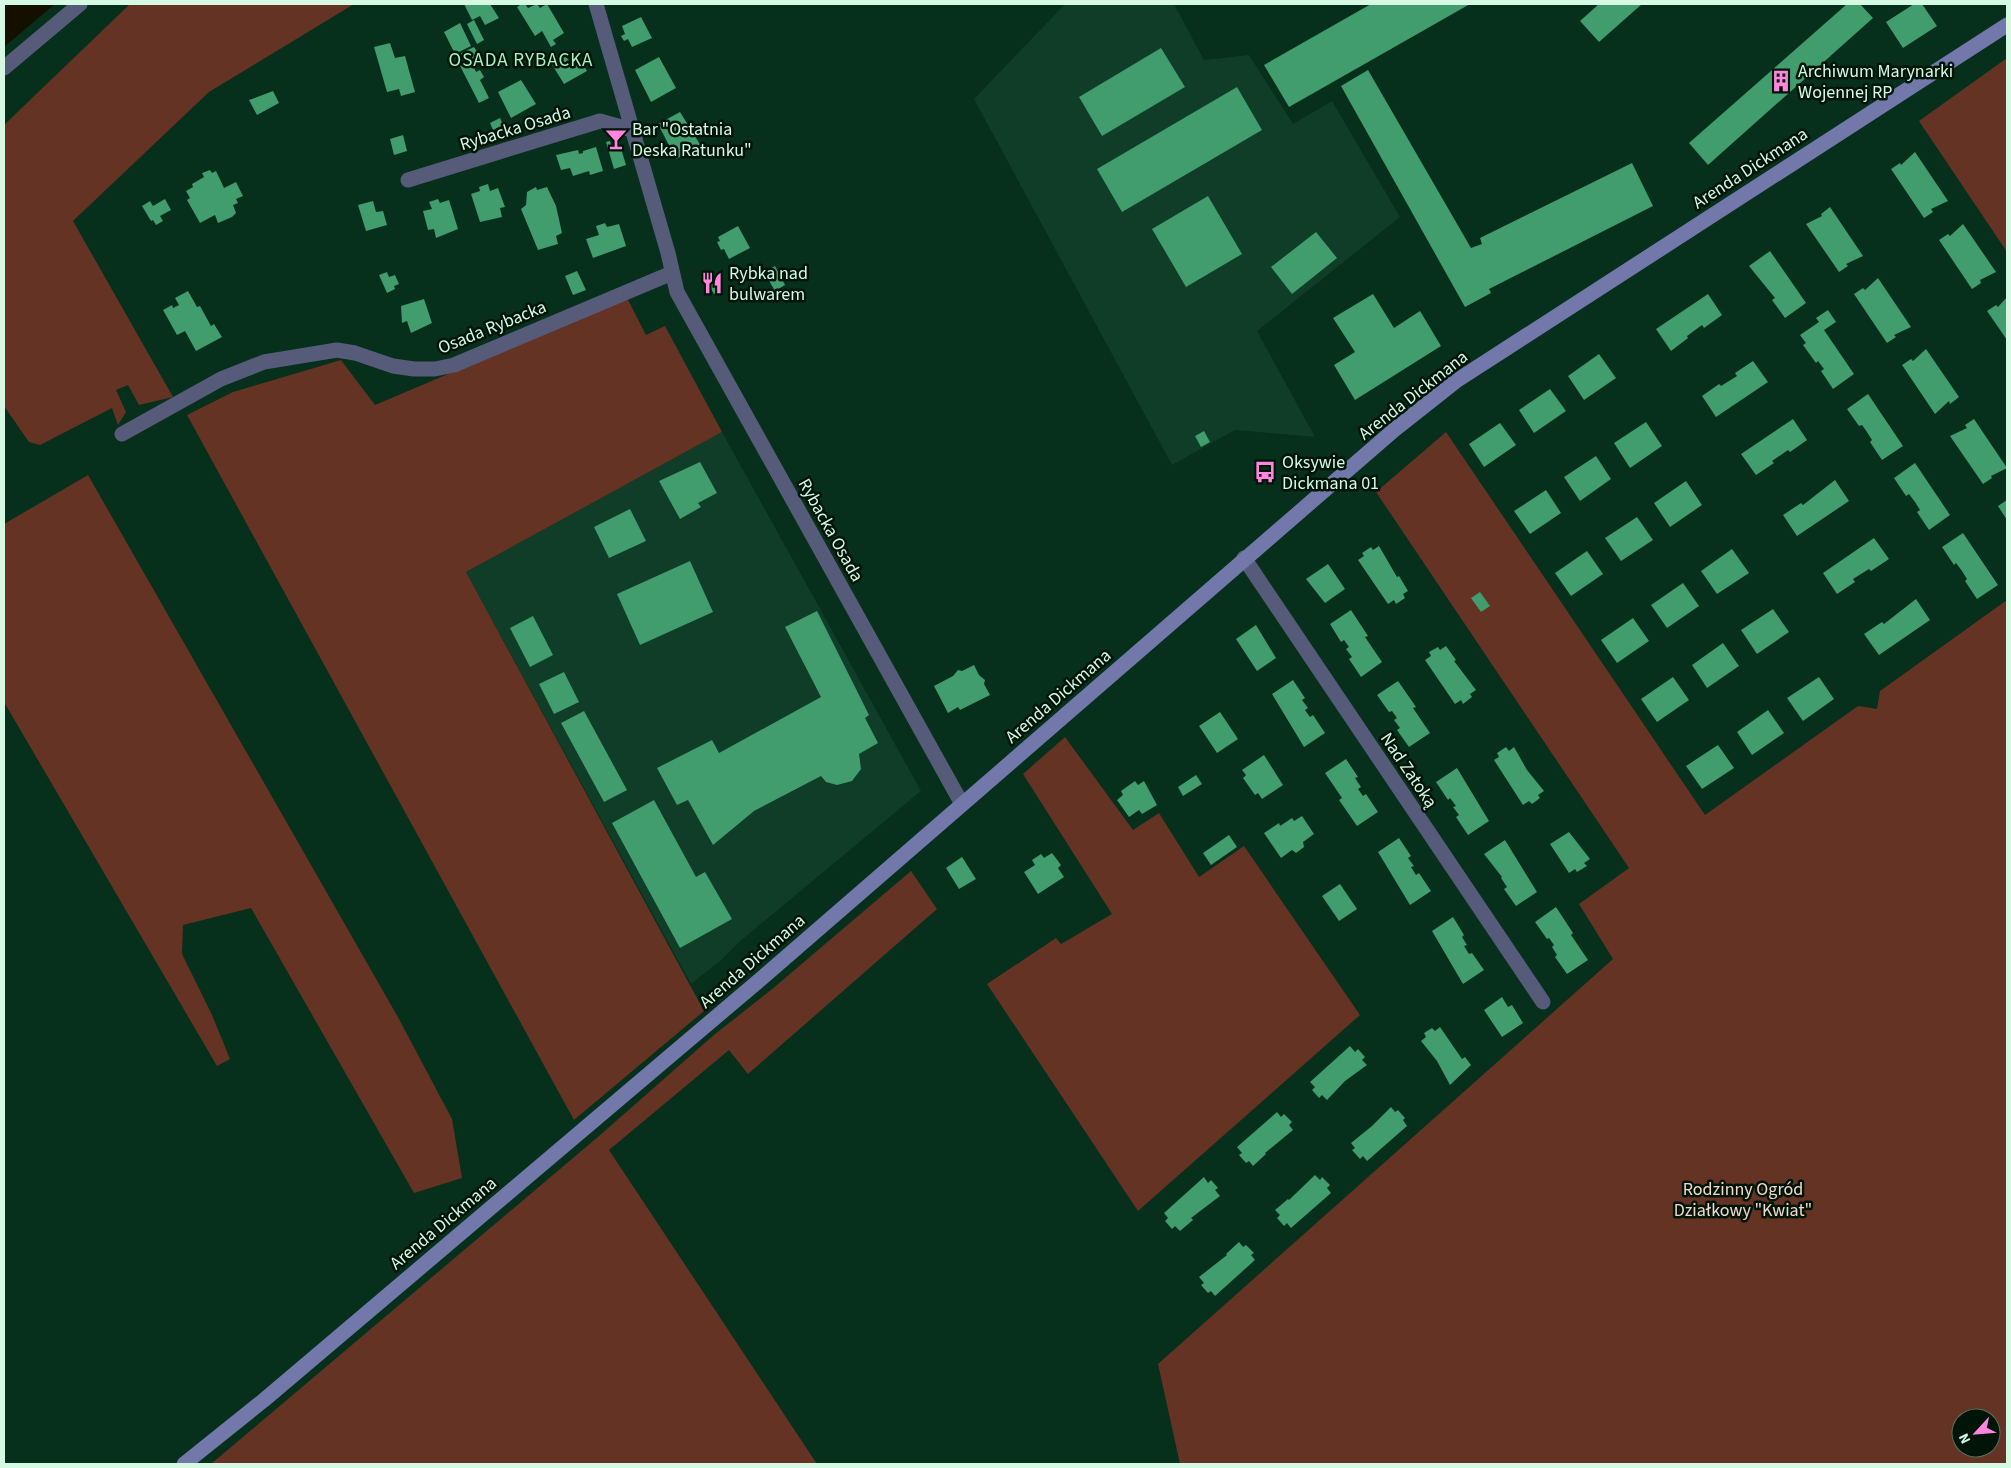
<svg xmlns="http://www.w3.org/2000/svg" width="2011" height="1468" font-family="'Source Sans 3',sans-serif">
<rect width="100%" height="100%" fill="#062f1c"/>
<!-- built -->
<g fill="#0f3d27">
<polygon points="1065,4 1174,4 1204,60 1249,55 1293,124 1332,101 1400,217 1257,331 1315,437 1235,430 1172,465 974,99"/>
<polygon points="722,432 921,791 739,942 720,961 691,984 466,572"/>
</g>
<!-- green -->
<g fill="#653323" fill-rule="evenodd">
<polygon points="130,4 354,4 209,92 73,221 173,397 139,405 128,385 116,390 126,412 118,425 112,408 40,445 29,442 4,406 4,125"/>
<polygon points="2007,58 2007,252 1919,121"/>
<polygon points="627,298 646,335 665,326 722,432 466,572 704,1011 574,1120 187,415 233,392 341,360 375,405"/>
<path d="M 1446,432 L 1705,815 L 1858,706 L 1877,709 L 1880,691 L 2007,600 L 2007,1464 L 1180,1464 L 1158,1364 L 1613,959 L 1579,904 L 1629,868 L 1376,492 ZM 1961,1418 L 1991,1418 L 1991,1448 L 1961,1448 Z"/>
<polygon points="88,475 399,1019 452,1119 462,1178 414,1193 251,908 183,925 182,954 212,1015 230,1059 217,1066 4,702 4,524"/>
<polygon points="1065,737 1133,830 1159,813 1199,877 1244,846 1360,1015 1138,1211 987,984 1056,938 1061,944 1112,914 1023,774"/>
<polygon points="911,871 937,909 748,1074 729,1050 609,1150 817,1464 211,1464 599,1136 715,1034 771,990"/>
</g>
<!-- water -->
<polygon fill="#150f00" points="4,4 55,4 4,47"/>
<!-- building -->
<g fill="#419c6e">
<polygon points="464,4 490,4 499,18 485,25 480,16 472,20"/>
<polygon points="522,4 525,4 528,8 537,4 540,8 547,4 564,33 553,40 556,44 551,47 542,31 535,36 517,7"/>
<polygon points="1371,4 1470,4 1289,107 1264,65"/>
<polygon points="1599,4 1642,4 1599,42 1580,21"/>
<polygon points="1847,4 1860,4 1873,18 1708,165 1689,143"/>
<polygon points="1914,4 1922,4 1937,26 1903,48 1886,22"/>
<polygon points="641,17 652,38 632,47 628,39 624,41 621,36 625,34 622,26"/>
<polygon points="474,20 484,40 477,44 467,24"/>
<polygon points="460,23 471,46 455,54 444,32"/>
<polygon points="390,43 395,58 405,56 415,92 401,96 399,89 387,92 374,47"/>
<polygon points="474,47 480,56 471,60 476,72 480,70 484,77 480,80 489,98 479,103 455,56"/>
<polygon points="1161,48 1185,87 1102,136 1079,97"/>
<polygon points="555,53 560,60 566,56 571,65 580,59 587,71 564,84 548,58"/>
<polygon points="659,57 676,88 651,102 635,70"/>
<polygon points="1368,70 1471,248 1482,244 1480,238 1632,163 1653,206 1489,289 1491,293 1465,307 1341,86"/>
<polygon points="521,80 536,104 511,118 498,92"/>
<polygon points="1237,87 1262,130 1122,212 1097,169"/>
<polygon points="273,91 279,103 257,115 249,100"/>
<polygon points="680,112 701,146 676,159 658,124"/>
<polygon points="500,118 503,125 493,130 490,123"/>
<polygon points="403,135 407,151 394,155 390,139"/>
<polygon points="610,141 611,145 619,142 626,165 614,169 606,142"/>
<polygon points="596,147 603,171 590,175 589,171 573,176 570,168 561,170 556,155 578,150 579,154 583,153 583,151"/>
<polygon points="1915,152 1948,201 1931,209 1933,212 1924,218 1891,169 1900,163 1901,165"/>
<polygon points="210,170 212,173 216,171 224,188 236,182 243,196 236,199 238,203 233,205 236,213 232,217 218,223 215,215 200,223 187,200 190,198 186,191 193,187 192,184 204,177 202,173"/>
<polygon points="488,184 490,191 498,188 505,207 500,208 502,217 480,222 471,194 480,191 479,187"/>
<polygon points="536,187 537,190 547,187 556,206 562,233 556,236 558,244 538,250 521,209 526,205 527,192"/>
<polygon points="1208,196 1242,254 1186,287 1152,229"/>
<polygon points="165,199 171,210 160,216 163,221 156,225 153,220 151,221 142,206 150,201 153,206"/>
<polygon points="438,199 440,203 449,200 458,229 436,238 434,229 428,230 423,211 432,209 429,202"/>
<polygon points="373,201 376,212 383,211 387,225 366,231 358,205"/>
<polygon points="1830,207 1863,256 1846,264 1848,266 1839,272 1806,224 1822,216 1821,214"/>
<polygon points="605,223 607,227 619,224 626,246 593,258 586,239 599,235 596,226"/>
<polygon points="1963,224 1996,272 1980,280 1981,283 1972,289 1939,240 1948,234 1950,236"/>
<polygon points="738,226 750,248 729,259 724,249 721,250 717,242 720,241 718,237"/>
<polygon points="1316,232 1337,258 1292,294 1271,267"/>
<polygon points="1770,251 1806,303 1785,318 1772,300 1775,298 1749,266"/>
<polygon points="775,266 785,285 775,291 764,272"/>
<polygon points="577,271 586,290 573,295 565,276"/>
<polygon points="387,272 389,277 395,275 399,284 394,286 395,289 387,293 379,275"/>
<polygon points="712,275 720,290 714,294 705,279"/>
<polygon points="1878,278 1911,327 1894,335 1896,337 1887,343 1854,294 1863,288 1865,290"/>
<polygon points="188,291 197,307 200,306 211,326 214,324 222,337 196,351 185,331 177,335 163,310 172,305 173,308 179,305 175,298"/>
<polygon points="1373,294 1394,328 1420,311 1441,346 1355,400 1334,365 1355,352 1333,318"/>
<polygon points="1708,294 1722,315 1704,328 1702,325 1687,336 1688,338 1671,351 1656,329"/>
<polygon points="2007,297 2007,340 1987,311 1996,305 1998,307"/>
<polygon points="424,299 432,323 411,333 407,321 402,323 401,306"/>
<polygon points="1828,310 1836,322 1824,330 1854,374 1833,389 1821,371 1824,369 1818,361 1816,363 1803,345 1806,343 1800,335 1819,322 1816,318"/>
<polygon points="1926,349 1959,397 1950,404 1949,401 1935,414 1902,365 1911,359 1913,361"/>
<polygon points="1599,354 1616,378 1584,400 1568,376"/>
<polygon points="1753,361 1768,382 1716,417 1702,396 1719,384 1721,386 1737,376 1735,373"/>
<polygon points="1550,389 1566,411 1534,433 1519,410"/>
<polygon points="1868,394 1903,446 1882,460 1870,442 1872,440 1867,432 1862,425 1859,426 1847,409"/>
<polygon points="1793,419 1807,440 1790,452 1788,450 1772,461 1774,463 1756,475 1741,454"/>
<polygon points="1974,419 2007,468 1991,476 1992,478 1983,484 1950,436 1967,428 1965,425"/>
<polygon points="1646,422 1662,446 1630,468 1614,443"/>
<polygon points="1500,423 1516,445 1484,467 1469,444"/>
<polygon points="1204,431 1210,442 1201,447 1195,436"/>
<polygon points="1596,456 1611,479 1580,501 1564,477"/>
<polygon points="700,462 717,493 698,503 701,507 680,519 659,481"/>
<polygon points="1915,463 1950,515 1929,530 1917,512 1920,510 1915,502 1909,494 1906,496 1894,478"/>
<polygon points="1835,480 1849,501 1797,536 1783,515 1801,503 1803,505"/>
<polygon points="1686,481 1702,505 1670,527 1654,503"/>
<polygon points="1546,490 1561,513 1530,534 1514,511"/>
<polygon points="2007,500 2007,520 1998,506"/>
<polygon points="630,509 646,541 609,558 594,527"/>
<polygon points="1637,517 1653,540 1621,561 1605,538"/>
<polygon points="1963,533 1998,585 1977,599 1965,581 1967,579 1962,571 1956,563 1954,565 1942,547"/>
<polygon points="1874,538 1889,559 1871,571 1869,569 1853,579 1855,582 1837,594 1823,573"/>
<polygon points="1379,546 1397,577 1399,576 1408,591 1403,594 1405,598 1396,604 1394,600 1388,604 1358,560 1364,556 1362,553 1371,547 1373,550"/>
<polygon points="1732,549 1749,573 1717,594 1701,571"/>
<polygon points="1587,551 1603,574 1571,596 1555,573"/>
<polygon points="690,561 713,612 640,645 617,594"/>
<polygon points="1328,564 1345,589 1325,603 1306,579"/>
<polygon points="1683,583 1699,606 1667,628 1651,605"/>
<polygon points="1480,592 1490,606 1481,612 1471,598"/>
<polygon points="1916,599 1930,620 1879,655 1864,634 1882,622 1884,624"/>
<polygon points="1773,609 1789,632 1757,654 1741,630"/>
<polygon points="1351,610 1368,636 1365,637 1382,662 1361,677 1349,659 1352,657 1346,649 1349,647 1344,640 1341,642 1330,624"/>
<polygon points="817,611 869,715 865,718 878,743 859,754 861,769 852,781 837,785 826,782 821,776 754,811 713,845 688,800 677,805 657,768 712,740 719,753 821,697 785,627"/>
<polygon points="533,616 553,655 530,667 510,628"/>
<polygon points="1633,618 1649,641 1617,663 1601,640"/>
<polygon points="1256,625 1276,658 1257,671 1236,639"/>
<polygon points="1723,643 1739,666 1707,688 1692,665"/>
<polygon points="1446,646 1456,660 1454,661 1476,690 1470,694 1472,697 1463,704 1461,700 1455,704 1425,660 1431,656 1429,652 1438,647 1440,650"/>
<polygon points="974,665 979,675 985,680 984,684 990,695 960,710 958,707 948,713 934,686 953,676 958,670 962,671"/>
<polygon points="564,672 579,702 554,714 539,684"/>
<polygon points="1673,677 1689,700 1657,722 1641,699"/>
<polygon points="1819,677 1834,699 1803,721 1787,698"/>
<polygon points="1293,680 1305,698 1302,700 1308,708 1305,710 1310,717 1313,715 1325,733 1304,747 1272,694"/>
<polygon points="1398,681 1416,707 1413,708 1430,733 1409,747 1397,730 1400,728 1394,720 1397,718 1392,711 1389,712 1377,695"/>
<polygon points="1768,710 1784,733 1752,755 1737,732"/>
<polygon points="584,711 627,790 604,802 561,723"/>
<polygon points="1220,712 1238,739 1217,753 1199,726"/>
<polygon points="1718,745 1734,768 1702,789 1686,766"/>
<polygon points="1506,747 1509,751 1514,747 1527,770 1544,791 1538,795 1540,798 1532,804 1529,801 1523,805 1494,760 1499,757 1497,753"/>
<polygon points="1264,755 1283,785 1262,799 1258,793 1255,795 1243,778 1246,775 1242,770"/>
<polygon points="1346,759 1358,777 1355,778 1361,787 1358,789 1363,796 1366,794 1378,812 1357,826 1339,800 1342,798 1325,773"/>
<polygon points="1457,768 1489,821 1468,835 1456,817 1459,815 1453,807 1456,806 1450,798 1448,800 1436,782"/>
<polygon points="1196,775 1202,784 1183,796 1178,787"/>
<polygon points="1135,781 1138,785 1144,781 1157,805 1142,814 1139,810 1129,817 1117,800 1123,795 1121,791"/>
<polygon points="654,800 696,877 705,872 732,919 680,948 612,823"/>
<polygon points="1302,816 1314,834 1303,842 1304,847 1296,853 1292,850 1281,858 1264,833 1279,823 1280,826 1292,818 1294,821"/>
<polygon points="1569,832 1590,859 1584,863 1587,866 1577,872 1575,869 1569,873 1550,844"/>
<polygon points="1229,835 1237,847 1211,865 1203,853"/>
<polygon points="1399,838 1411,856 1408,858 1414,866 1411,867 1416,875 1419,873 1431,891 1410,905 1378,852"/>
<polygon points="1505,840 1537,892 1516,906 1504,889 1507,887 1501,878 1502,877 1484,854"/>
<polygon points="1052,853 1061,865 1058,868 1064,877 1038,894 1024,872 1035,865 1032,860 1041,854 1044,858"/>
<polygon points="962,857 976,879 959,889 946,868"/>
<polygon points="1340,884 1357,909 1339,921 1322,896"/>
<polygon points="1556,907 1573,933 1571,935 1588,960 1567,974 1555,957 1557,955 1552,947 1554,945 1549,938 1547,939 1535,922"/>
<polygon points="1453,917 1464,935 1462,937 1467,945 1464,946 1469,954 1472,953 1484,970 1463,984 1432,931"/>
<polygon points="1502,997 1508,1007 1512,1005 1523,1023 1502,1037 1484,1010"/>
<polygon points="1440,1027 1462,1059 1465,1057 1471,1065 1450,1085 1437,1061 1421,1041 1426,1037 1424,1033 1432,1028 1435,1031"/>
<polygon points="1350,1046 1355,1052 1358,1049 1365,1057 1362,1060 1367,1065 1345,1081 1327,1100 1322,1095 1319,1098 1312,1090 1315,1087 1310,1082"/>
<polygon points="1391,1107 1395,1112 1398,1110 1405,1118 1403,1120 1407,1126 1367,1161 1363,1156 1360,1159 1352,1150 1355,1148 1351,1143 1372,1126"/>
<polygon points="1277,1112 1281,1117 1284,1114 1292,1122 1289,1125 1293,1130 1265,1153 1266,1154 1253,1166 1249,1161 1246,1163 1239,1155 1242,1153 1237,1147"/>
<polygon points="1315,1175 1320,1180 1322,1177 1330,1185 1327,1188 1331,1193 1291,1228 1287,1223 1284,1226 1277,1218 1280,1215 1275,1210 1288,1199 1289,1200"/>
<polygon points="1204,1177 1208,1183 1211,1180 1218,1188 1215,1190 1220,1196 1191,1218 1193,1220 1180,1231 1175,1226 1172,1229 1165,1221 1168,1218 1164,1213"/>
<polygon points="1239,1242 1243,1247 1246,1245 1254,1253 1251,1255 1255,1260 1215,1296 1211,1291 1208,1293 1201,1285 1204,1283 1199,1277 1227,1255 1226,1254"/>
</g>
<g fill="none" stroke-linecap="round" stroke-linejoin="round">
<!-- street -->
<g stroke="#575b7a" stroke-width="15">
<polyline points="596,4 668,253 677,292 962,804"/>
<polyline points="4,68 80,4"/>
<polyline points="408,180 600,121 632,130"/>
<polyline points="122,434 221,379 264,362 337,350 355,353 393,366 414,369 435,369 454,365 672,273"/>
<polyline points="1244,558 1543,1002"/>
</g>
<!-- secondary -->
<polyline stroke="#7278aa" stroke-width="15" points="184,1464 264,1400 762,978 1394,430 1456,381 2007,25"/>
</g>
<!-- icons -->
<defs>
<g id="building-bare" transform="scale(1.725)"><path d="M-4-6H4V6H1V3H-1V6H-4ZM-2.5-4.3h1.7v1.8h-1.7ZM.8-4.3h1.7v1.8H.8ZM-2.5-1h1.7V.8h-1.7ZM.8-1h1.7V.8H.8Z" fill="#ff85de" stroke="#001508" stroke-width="2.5" paint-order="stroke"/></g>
<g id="bar-bare" transform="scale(1.725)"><path d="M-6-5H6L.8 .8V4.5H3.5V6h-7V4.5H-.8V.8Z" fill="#ff85de" stroke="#001508" stroke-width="2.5" paint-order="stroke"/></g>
<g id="restaurant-bare" transform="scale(1.725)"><path d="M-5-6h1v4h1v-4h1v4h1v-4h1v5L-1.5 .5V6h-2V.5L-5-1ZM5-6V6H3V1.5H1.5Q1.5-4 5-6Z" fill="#ff85de" stroke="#001508" stroke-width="2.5" paint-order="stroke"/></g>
<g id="bus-bare" transform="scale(1.725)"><path d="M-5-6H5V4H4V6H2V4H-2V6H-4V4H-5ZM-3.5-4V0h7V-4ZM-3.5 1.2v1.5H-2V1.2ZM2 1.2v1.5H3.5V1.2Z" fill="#ff85de" stroke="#001508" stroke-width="2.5" paint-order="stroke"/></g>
</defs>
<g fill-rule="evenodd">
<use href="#building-bare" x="1781" y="81"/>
<use href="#bar-bare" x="616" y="139"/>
<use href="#restaurant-bare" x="712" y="283"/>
<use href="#bus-bare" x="1265" y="472"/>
</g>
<g text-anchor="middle" stroke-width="5" stroke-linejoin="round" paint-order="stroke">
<!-- poi labels -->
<g font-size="18" fill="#d5f9e3" stroke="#001508" text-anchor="start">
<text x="1798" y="77">Archiwum Marynarki<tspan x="1798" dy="21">Wojennej RP</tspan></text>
<text x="632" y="135">Bar "Ostatnia<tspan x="632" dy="21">Deska Ratunku"</tspan></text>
<text x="729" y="279">Rybka nad<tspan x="729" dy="21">bulwarem</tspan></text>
<text x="1282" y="468">Oksywie<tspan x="1282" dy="21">Dickmana 01</tspan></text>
</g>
<!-- street labels -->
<g font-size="18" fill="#d5f9e3" stroke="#001508">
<text transform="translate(515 128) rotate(-17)" y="6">Rybacka Osada</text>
<text transform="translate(1750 168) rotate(-33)" y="6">Arenda Dickmana</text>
<text transform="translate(492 327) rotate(-22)" y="6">Osada Rybacka</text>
<text transform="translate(1413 395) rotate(-38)" y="6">Arenda Dickmana</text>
<text transform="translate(831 530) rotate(61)" y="6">Rybacka Osada</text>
<text transform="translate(1058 696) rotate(-41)" y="6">Arenda Dickmana</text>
<text transform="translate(1409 770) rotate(56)" y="6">Nad Zatoką</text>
<text transform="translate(752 961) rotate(-41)" y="6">Arenda Dickmana</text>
<text transform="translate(443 1223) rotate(-40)" y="6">Arenda Dickmana</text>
</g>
<!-- park labels -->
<g font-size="18" fill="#f1d9d2" stroke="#001508">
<text x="1743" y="1195">Rodzinny Ogród<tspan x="1743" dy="21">Działkowy "Kwiat"</tspan></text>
</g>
<!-- neighbourhood labels -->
<g font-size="19" letter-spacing="1" fill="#a7f1c6" stroke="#001508">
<text x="521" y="66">OSADA RYBACKA</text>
</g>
</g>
<!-- border -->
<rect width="2011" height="1468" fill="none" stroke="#d5f9e3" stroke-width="10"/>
<!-- north arrow -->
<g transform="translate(1976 1433) rotate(244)"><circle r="24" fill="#001508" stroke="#557060"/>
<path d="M0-4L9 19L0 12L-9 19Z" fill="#ff85de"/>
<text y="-8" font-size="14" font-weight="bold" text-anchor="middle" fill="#d5f9e3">N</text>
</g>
</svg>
